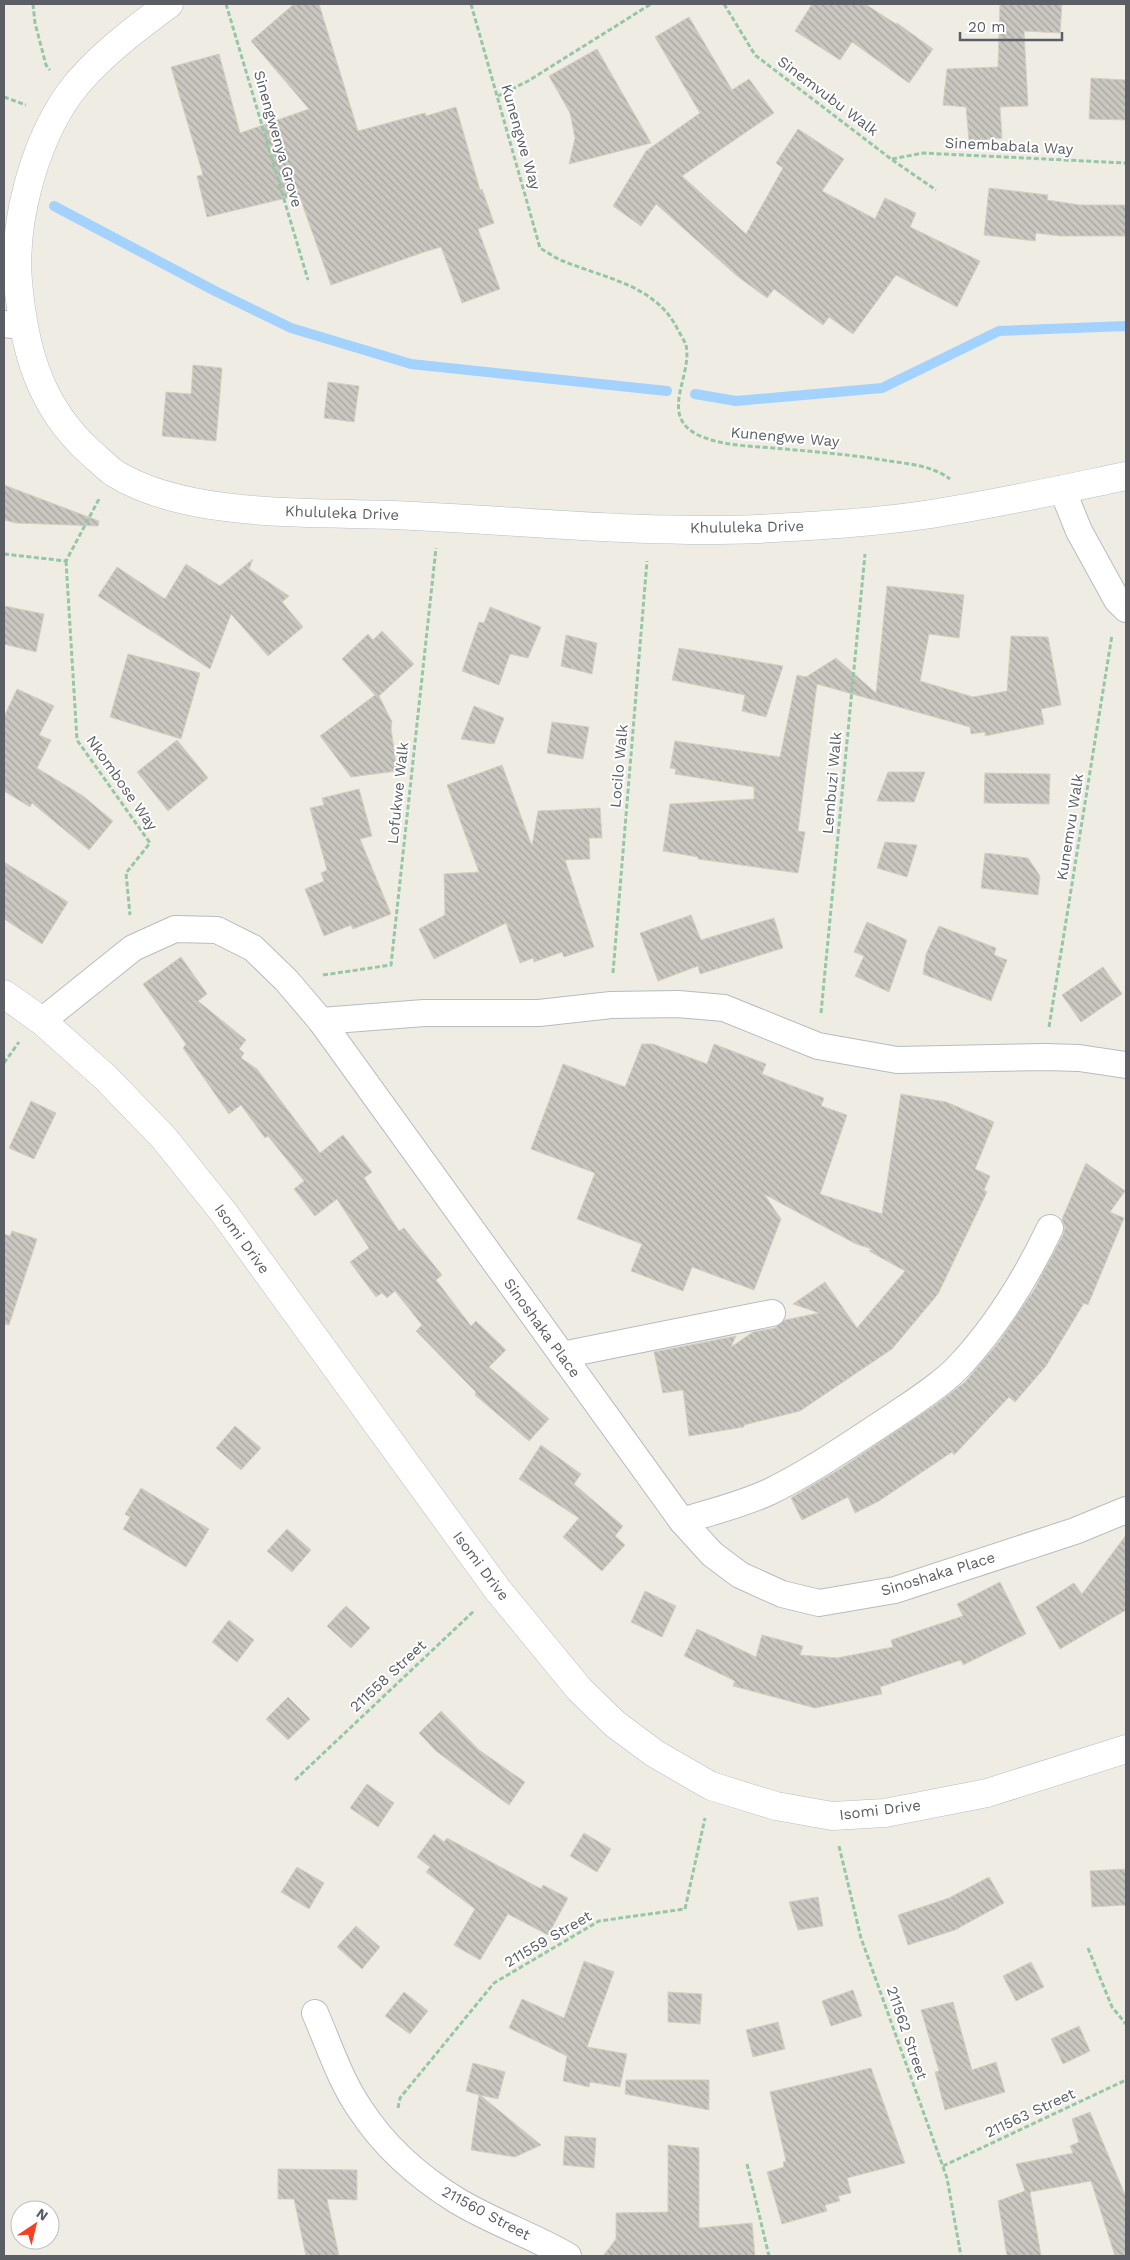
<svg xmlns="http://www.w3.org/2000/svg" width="1130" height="2260" font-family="'Work Sans',sans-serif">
<defs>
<pattern id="building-back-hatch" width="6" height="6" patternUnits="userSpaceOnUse" patternTransform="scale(1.25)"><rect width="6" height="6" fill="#cac7c0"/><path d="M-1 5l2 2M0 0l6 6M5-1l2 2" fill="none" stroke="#a7a5a0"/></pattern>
</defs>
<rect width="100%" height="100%" fill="#efede3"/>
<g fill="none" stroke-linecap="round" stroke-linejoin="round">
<!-- stream -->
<g stroke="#a3d2ff" stroke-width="10">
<polyline points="54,206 215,291 291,328 411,364 667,391"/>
<polyline points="695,394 736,401 882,388 999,331 1126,326"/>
</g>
</g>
<!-- building -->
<g fill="url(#building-back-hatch)" stroke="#d4cfc1">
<polygon points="294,4 319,4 358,131 425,113 426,116 456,107 480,190 482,189 494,223 478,229 500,289 462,303 441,247 424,252 331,285 299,195 207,217 197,176 203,175 171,67 219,54 240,133 309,109 251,41"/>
<polygon points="812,4 865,4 896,24 897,23 933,49 909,83 852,42 840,60 795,31"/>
<polygon points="1000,4 1062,4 1060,33 1024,31 1028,106 1000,107 1002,138 969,141 966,107 943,105 947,69 998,67"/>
<polygon points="689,17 732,90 749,79 774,113 682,176 746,234 783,168 776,163 798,129 844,159 822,191 875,219 885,198 916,213 910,227 980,261 957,307 896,275 853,334 829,317 823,325 774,289 767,298 737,276 656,204 641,226 613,206 646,151 700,113 655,37"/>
<polygon points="597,49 651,143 569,164 575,138 570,113 549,76"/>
<polygon points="1091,78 1126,80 1125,120 1089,119"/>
<polygon points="989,188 1048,195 1047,200 1080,205 1126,205 1126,236 1060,236 1036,233 1035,241 984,235"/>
<polygon points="193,365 222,368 216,441 162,436 166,392 191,394"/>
<polygon points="328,382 359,386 354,422 324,418"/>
<polygon points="4,485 99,521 98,526 16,523 4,520"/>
<polygon points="253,559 249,569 289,596 282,602 303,627 268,656 231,614 210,669 98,596 117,567 165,599 186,564 220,586"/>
<polygon points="887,586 964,595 959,638 929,634 920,681 973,697 1007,691 1011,636 1048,637 1061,705 1041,709 1044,724 985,736 985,732 971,734 970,727 817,684 798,831 805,832 798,873 698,859 698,857 663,851 670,804 754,799 754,787 675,774 676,769 670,768 675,741 780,757 797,675 806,677 836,658 876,693"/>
<polygon points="4,606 44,614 36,652 4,644"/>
<polygon points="490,607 541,627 528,658 510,654 499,685 462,671 479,622 484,623"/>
<polygon points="382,631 414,664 379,696 392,722 391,728 397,771 351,777 320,736 375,695 342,659 368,634 373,640"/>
<polygon points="566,635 597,643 592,674 561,666"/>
<polygon points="679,648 783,666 766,717 742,711 745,695 672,680"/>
<polygon points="128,654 200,673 181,739 110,717"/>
<polygon points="17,689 54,706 39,735 51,740 37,768 83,796 113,821 89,850 32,803 30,807 4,791 4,717"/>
<polygon points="474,706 504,718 494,744 461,739"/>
<polygon points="552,722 589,727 583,759 547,753"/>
<polygon points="177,740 208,778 168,811 137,772"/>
<polygon points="502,765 532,846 538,811 600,808 602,838 589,838 590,859 565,860 594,947 564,957 562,952 534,962 533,958 520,963 506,923 434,959 419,929 445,915 444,874 479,872 447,785"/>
<polygon points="888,772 925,772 914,802 877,801"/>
<polygon points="985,773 1050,774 1049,804 984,803"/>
<polygon points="359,789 372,836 360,839 391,914 353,929 351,925 324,936 305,889 324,881 321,873 327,870 310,808 324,805 322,798"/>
<polygon points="885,842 917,845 907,877 877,868"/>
<polygon points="985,853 1028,858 1040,876 1038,895 981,888"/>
<polygon points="4,862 68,902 42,944 4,919"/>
<polygon points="691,915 701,940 774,918 783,948 700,974 698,966 658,981 640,933"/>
<polygon points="867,922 907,940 889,992 855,976 864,956 854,952"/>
<polygon points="939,926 996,948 994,955 1007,960 991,1001 923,974 926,954"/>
<polygon points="181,957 207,994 198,1001 246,1040 239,1049 244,1053 241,1058 257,1069 320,1153 343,1135 372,1172 364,1178 399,1231 404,1228 442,1275 436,1280 471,1326 476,1321 506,1350 489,1367 549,1419 529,1441 475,1395 476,1392 416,1331 422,1325 395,1291 387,1298 382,1293 376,1297 350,1262 369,1248 337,1199 315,1216 294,1189 304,1181 268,1136 265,1138 241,1105 229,1114 183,1048 186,1044 143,984"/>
<polygon points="1103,967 1122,994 1081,1022 1062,995"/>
<polygon points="642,1044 653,1044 707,1064 714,1044 766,1064 762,1074 824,1098 821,1106 847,1115 820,1194 882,1214 901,1094 946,1102 994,1122 975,1169 990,1176 984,1190 987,1192 938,1294 892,1349 800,1411 744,1425 744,1427 689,1436 683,1390 663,1393 654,1352 736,1336 731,1347 753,1332 775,1328 785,1320 819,1313 793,1304 825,1282 857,1328 905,1271 869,1251 872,1249 856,1244 764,1194 781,1219 754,1290 692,1267 683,1291 631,1271 642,1244 577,1219 595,1173 531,1149 563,1064 625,1087"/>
<polygon points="31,1101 56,1113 34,1159 9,1148"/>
<polygon points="1086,1163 1125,1191 1110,1212 1124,1218 1088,1305 1084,1303 1046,1366 1015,1402 1009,1397 954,1455 952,1452 879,1501 855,1513 848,1497 802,1520 791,1498 840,1469 937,1404 965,1382 999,1342 1034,1290 1063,1235 1065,1227 1062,1219"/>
<polygon points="12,1231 37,1239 9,1325 4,1324 4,1234 10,1236"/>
<polygon points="235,1426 261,1448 241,1470 216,1448"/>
<polygon points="541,1445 581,1474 574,1484 623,1526 615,1536 625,1545 602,1571 563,1537 579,1518 519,1479"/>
<polygon points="141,1488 209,1529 186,1567 123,1529 130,1517 125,1514"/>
<polygon points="287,1529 311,1550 292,1572 267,1551"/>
<polygon points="1126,1535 1126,1610 1060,1649 1036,1607 1074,1583 1082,1594"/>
<polygon points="1000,1582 1026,1634 963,1665 961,1660 880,1687 882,1694 815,1708 733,1686 735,1681 684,1656 697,1629 756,1657 762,1635 803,1646 800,1655 837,1658 893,1647 891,1640 963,1616 957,1604"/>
<polygon points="645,1591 676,1606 662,1637 631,1622"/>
<polygon points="346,1606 370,1628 351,1648 327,1626"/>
<polygon points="229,1620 254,1640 237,1662 212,1642"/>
<polygon points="288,1697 310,1719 288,1740 266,1719"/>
<polygon points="441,1711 479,1750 525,1782 509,1805 436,1751 419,1733"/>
<polygon points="367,1784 394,1803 378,1827 350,1808"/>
<polygon points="584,1833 611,1849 597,1872 570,1856"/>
<polygon points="434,1834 444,1842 447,1838 541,1889 543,1885 568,1898 548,1935 508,1914 480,1960 454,1945 475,1909 426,1872 430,1867 417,1857"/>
<polygon points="297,1867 324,1883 309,1909 281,1892"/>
<polygon points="1126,1869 1126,1905 1092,1907 1090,1871"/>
<polygon points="989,1877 1004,1903 955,1930 908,1945 898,1915 949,1898"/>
<polygon points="818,1897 823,1926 798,1930 789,1902"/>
<polygon points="356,1926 380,1947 362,1969 337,1947"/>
<polygon points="584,1961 614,1972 587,2047 627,2054 620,2087 590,2082 589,2087 563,2081 567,2056 509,2028 522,1999 564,2018"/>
<polygon points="1031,1962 1044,1987 1016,2001 1003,1976"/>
<polygon points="853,1990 862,2016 831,2026 822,2001"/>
<polygon points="404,1992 428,2011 410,2034 385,2016"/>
<polygon points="668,1992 702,1994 700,2024 668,2022"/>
<polygon points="953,2002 972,2070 996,2062 1005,2092 945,2110 935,2072 939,2071 921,2010"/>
<polygon points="778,2022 785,2049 753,2057 746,2030"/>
<polygon points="1079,2026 1090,2051 1063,2064 1051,2039"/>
<polygon points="473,2063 505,2072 498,2099 480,2095 541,2145 515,2157 471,2150 479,2095 466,2091"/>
<polygon points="871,2068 905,2163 847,2178 851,2193 838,2196 840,2201 825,2205 827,2211 782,2224 767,2172 784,2167 783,2162 786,2161 770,2092"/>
<polygon points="626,2080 709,2080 709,2110 625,2094"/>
<polygon points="1090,2112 1126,2197 1126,2256 1115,2256 1091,2181 1030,2192 1041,2256 1007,2256 998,2201 1025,2191 1016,2164 1073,2153 1070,2146 1079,2142 1072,2119"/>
<polygon points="565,2136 596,2138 594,2168 563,2165"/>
<polygon points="668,2145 699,2148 699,2228 752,2223 755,2256 603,2256 616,2239 616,2213 668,2212"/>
<polygon points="278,2169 357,2170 357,2200 327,2199 339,2256 306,2256 294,2199 278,2199"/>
</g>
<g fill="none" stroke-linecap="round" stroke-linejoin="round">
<!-- street casing -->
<g stroke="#b8bbc0" stroke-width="28">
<g id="street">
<polyline points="4,324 22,326"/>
<polyline points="1062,489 1079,531 1117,600 1126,609"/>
<polyline points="42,1021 133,948 175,929 217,930 253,948 286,980 321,1021 682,1521 712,1554 740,1575 782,1594 819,1603 895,1590 1075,1531 1126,1510"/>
<polyline points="321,1021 424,1013 539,1013 611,1005 678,1004 724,1008 818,1046 897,1060 1045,1057 1079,1058 1126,1065"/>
<polyline points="562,1355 772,1313"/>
<path d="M 682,1521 C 711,1512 741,1505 769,1492 C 812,1471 852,1443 892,1417 C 914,1402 944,1383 961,1364 C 999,1323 1026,1278 1050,1228"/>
<path d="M 315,2013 C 329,2045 340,2080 360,2109 C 384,2146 419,2177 456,2200 C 492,2222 532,2235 568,2256"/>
</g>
</g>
<!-- secondary casing -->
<g stroke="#b9bcc2" stroke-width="29">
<g id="secondary">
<path d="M 169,4 C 135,29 94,60 69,94 C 34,144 13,221 18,282 C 24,348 39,406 90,452 C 98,459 106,467 114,473 C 186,518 311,512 394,515 C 513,520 639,534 758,529 C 813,526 869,523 924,515 C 992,505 1059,490 1126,476"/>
<polyline points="4,994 42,1021 105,1077 164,1138 224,1213 497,1589 579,1689 615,1724 654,1753 711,1786 776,1806 832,1816 885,1813 987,1793 1126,1749"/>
</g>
</g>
<!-- path -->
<g stroke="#95c7a7" stroke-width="3" stroke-dasharray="5 2.5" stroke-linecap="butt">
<polyline points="33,4 35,23 46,65 50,70"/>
<polyline points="226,4 308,280"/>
<path d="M 471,4 L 540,248 C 547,252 555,258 563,261 C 604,278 655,285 677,328 C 680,334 684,340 686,345 C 693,376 658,415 698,435 C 724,447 756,446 784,449 C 819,452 854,455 889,461 C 910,464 933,466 950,479"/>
<polyline points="724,4 755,55 891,159 936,190"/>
<polyline points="498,96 528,81 651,4"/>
<polyline points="4,97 26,105"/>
<polyline points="892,159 923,153 1126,163"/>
<polyline points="4,554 66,561 99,499"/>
<polyline points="66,561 77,740 150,843 126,873 130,915"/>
<polyline points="613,973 647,561"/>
<polyline points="323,975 391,965 436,548"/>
<polyline points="821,1013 865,554"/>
<polyline points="1049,1027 1112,635"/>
<polyline points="4,1063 19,1042"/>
<polyline points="295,1780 475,1610"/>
<polyline points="839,1846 861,1938 947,2178 961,2256"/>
<polyline points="1088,1948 1112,2007 1126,2024"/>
<polyline points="398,2108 400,2098 494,1983 599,1921 685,1909 705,1818"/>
<polyline points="747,2164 769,2256"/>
<polyline points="943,2166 1126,2080"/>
</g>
<!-- street -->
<use href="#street" stroke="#fff" stroke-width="26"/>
<!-- secondary -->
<use href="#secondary" stroke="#fff" stroke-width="28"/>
</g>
<g text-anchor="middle" stroke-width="4" stroke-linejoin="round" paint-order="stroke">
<!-- street labels -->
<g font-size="15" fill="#5b5f65" stroke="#fff">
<text transform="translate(828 96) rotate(37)" y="5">Sinemvubu Walk</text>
<text transform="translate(521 137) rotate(74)" y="5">Kunengwe Way</text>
<text transform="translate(278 139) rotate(74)" y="5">Sinengwenya Grove</text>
<text transform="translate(1009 146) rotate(3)" y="5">Sinembabala Way</text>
<text transform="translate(785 437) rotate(5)" y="5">Kunengwe Way</text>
<text transform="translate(342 513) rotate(2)" y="5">Khululeka Drive</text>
<text transform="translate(747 527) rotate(-1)" y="5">Khululeka Drive</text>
<text transform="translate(619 766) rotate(-85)" y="5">Locilo Walk</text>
<text transform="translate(122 783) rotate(55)" y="5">Nkombose Way</text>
<text transform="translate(832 783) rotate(-85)" y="5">Lembuzi Walk</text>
<text transform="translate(398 793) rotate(-84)" y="5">Lofukwe Walk</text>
<text transform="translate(1070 827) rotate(-81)" y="5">Kunemvu Walk</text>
<text transform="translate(242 1239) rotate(54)" y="5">Isomi Drive</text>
<text transform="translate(542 1328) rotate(54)" y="5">Sinoshaka Place</text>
<text transform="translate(481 1566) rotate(53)" y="5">Isomi Drive</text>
<text transform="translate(938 1574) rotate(-17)" y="5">Sinoshaka Place</text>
<text transform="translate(388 1676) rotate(-43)" y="5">211558 Street</text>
<text transform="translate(880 1810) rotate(-7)" y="5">Isomi Drive</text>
<text transform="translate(548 1939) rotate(-30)" y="5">211559 Street</text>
<text transform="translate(907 2033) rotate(71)" y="5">211562 Street</text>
<text transform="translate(1030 2113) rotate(-25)" y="5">211563 Street</text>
<text transform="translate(486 2213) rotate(28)" y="5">211560 Street</text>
</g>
</g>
<!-- border -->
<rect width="1130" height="2260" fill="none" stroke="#5b5f65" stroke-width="10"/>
<!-- north arrow -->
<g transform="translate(35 2225) rotate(35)"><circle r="24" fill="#ffffff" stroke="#bdbfc1"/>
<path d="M0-4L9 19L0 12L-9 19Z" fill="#f34125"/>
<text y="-8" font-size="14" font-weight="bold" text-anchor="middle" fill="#5b5f65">N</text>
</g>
<!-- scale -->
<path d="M960 32v8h102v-8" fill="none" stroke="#5b5f65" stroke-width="2.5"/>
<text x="968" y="32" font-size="15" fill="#5b5f65" stroke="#ffffff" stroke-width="4" paint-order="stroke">20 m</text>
</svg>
